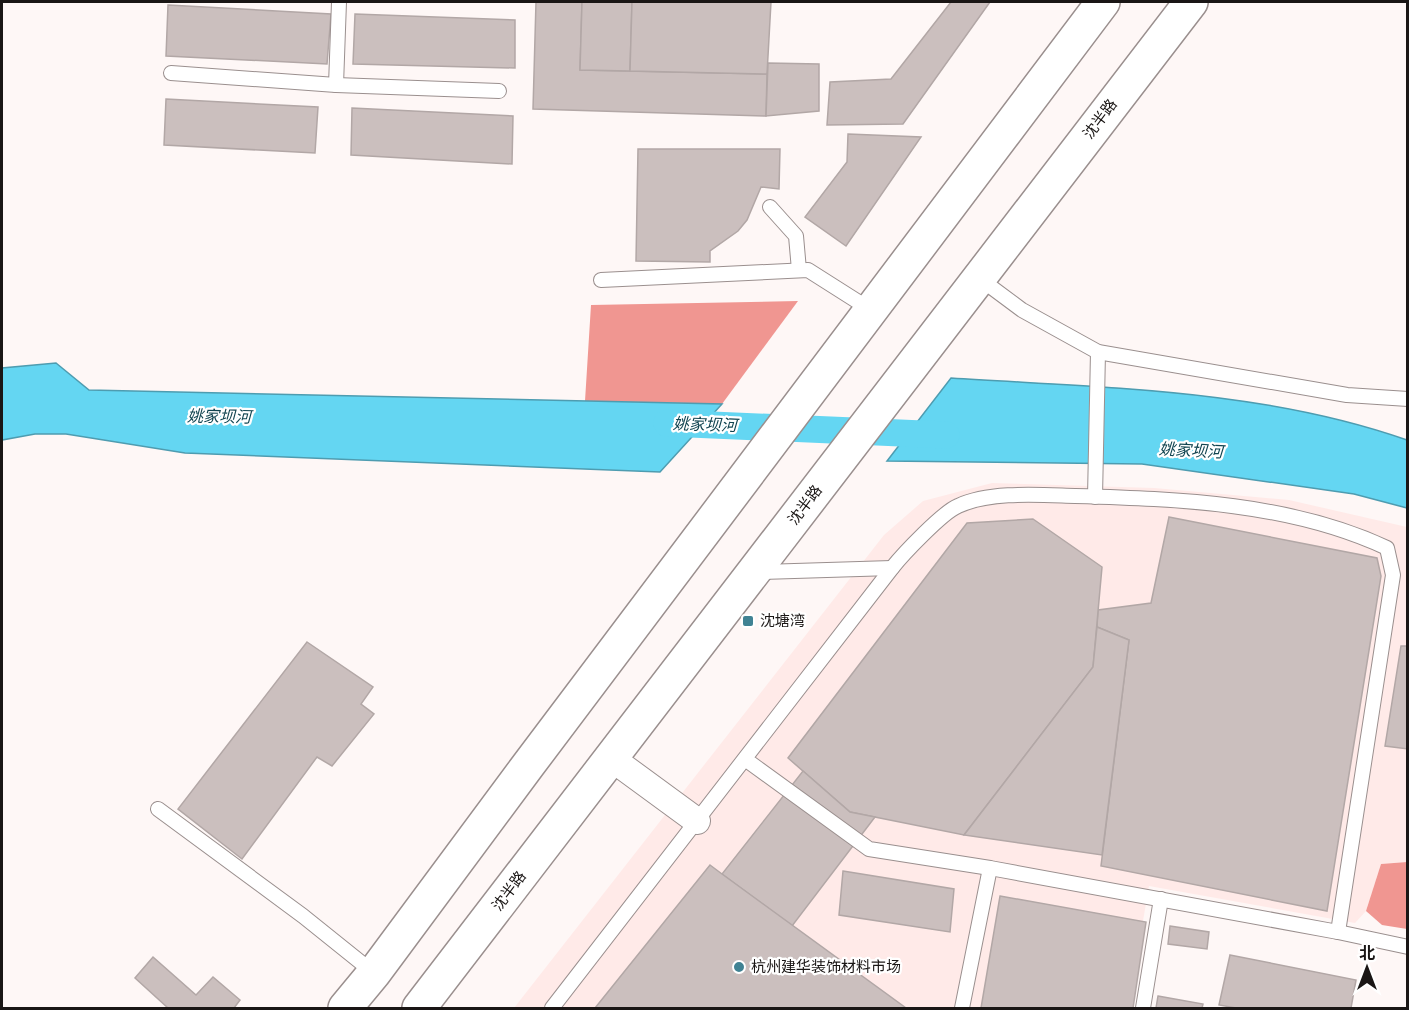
<svg xmlns="http://www.w3.org/2000/svg" width="1409" height="1010" font-family="Arial,'Noto Sans SC',sans-serif">
<rect width="100%" height="100%" fill="#fef7f6"/>
<!-- built -->
<polygon fill="#ffeae8" points="992,483 1154,488 1289,500 1407,527 1407,862 1381,864 1366,911 1355,923 1149,886 1128,1008 514,1008 884,535 923,501"/>
<!-- forest -->
<g fill="#f09691">
<polygon points="798,301 722,404 585,401 591,305"/>
<polygon points="1407,862 1407,929 1382,925 1366,911 1381,864"/>
</g>
<!-- water -->
<g fill="#64d6f2" stroke="#4e9cb0" stroke-width="1.5">
<polygon points="56,363 89,390 722,404 660,472 185,453 66,434 35,434 2,440 2,368"/>
<path d="M 951,378 C 1104,388 1262,389 1407,440 L 1407,508 L 1354,494 L 1142,464 L 887,461 Z"/>
</g>
<g fill="none" stroke-linecap="round" stroke-linejoin="round">
<!-- canal -->
<polyline stroke="#64d6f2" stroke-width="27" points="667,423 946,435"/>
</g>
<!-- building -->
<g fill="#cbbfbe" stroke="#b2a7a6" stroke-width="1.5">
<polygon points="536,2 582,2 580,70 767,74 766,116 533,109"/>
<polygon points="582,2 632,2 630,71 580,70"/>
<polygon points="632,2 771,2 767,74 630,71"/>
<polygon points="951,2 990,2 903,124 827,125 830,82 891,79"/>
<polygon points="168,5 331,14 327,64 166,56"/>
<polygon points="355,14 515,20 515,68 353,64"/>
<polygon points="768,63 819,64 819,111 766,116"/>
<polygon points="166,99 318,107 315,153 164,145"/>
<polygon points="352,108 513,116 512,164 351,155"/>
<polygon points="848,134 921,137 846,246 805,217 847,162"/>
<polygon points="638,149 780,149 779,189 761,187 747,220 738,231 710,251 710,262 636,261"/>
<polygon points="1169,517 1377,558 1381,576 1327,911 1101,866 1129,640 1097,627 1098,610 1151,603"/>
<polygon points="1033,519 1102,567 1093,667 964,835 850,812 788,758 967,523"/>
<polygon points="1097,627 1129,640 1102,855 964,835 1093,667"/>
<polygon points="307,642 373,687 361,704 374,714 332,766 317,757 242,859 178,809"/>
<polygon points="1401,646 1408,646 1408,749 1385,746"/>
<polygon points="803,771 850,812 875,817 792,926 722,874"/>
<polygon points="710,865 722,874 906,1008 595,1008"/>
<polygon points="843,871 954,889 950,932 839,915"/>
<polygon points="1000,896 1146,922 1133,1008 981,1008"/>
<polygon points="1170,926 1209,932 1207,949 1168,944"/>
<polygon points="1230,955 1356,980 1351,1008 1236,1008 1219,1005"/>
<polygon points="153,957 196,995 213,977 240,1000 234,1008 168,1008 135,978"/>
<polygon points="1158,996 1203,1004 1202,1008 1156,1008"/>
</g>
<g fill="none" stroke-linecap="round" stroke-linejoin="round">
<!-- service casing -->
<g stroke="#9a8f8e" stroke-width="16">
<g id="service">
<polyline points="171,73 336,85 499,91"/>
<polyline points="336,85 339,2"/>
<polyline points="770,207 796,236 799,270"/>
<polyline points="979,278 1022,310 1098,352 1347,395 1408,399"/>
<polyline points="601,280 808,270 871,310"/>
<polyline points="1095,497 1098,352"/>
<polyline points="759,572 892,568"/>
<polyline points="158,809 303,916 374,973"/>
<polyline points="1338,932 1408,947"/>
<path d="M 552,1008 L 892,568 C 903,554 943,512 958,506 C 990,491 1040,495 1075,496 C 1179,499 1291,503 1387,548 L 1393,575 L 1338,932 L 990,868 L 869,849 L 745,759"/>
<polyline points="962,1008 990,868"/>
<polyline points="1143,1008 1161,899"/>
</g>
</g>
<!-- minor casing -->
<g stroke="#9a8f8e" stroke-width="28">
<polyline id="minor" points="611,758 697,821"/>
</g>
<!-- primary casing -->
<g stroke="#9a8f8e" stroke-width="36">
<g id="primary">
<polyline points="345,1008 374,973 529,764 1103,2"/>
<polyline points="419,1008 1191,2"/>
</g>
</g>
<!-- service -->
<use href="#service" stroke="#fff" stroke-width="14"/>
<!-- minor -->
<use href="#minor" stroke="#fff" stroke-width="26"/>
<!-- primary -->
<use href="#primary" stroke="#fff" stroke-width="33"/>
</g>
<!-- markers -->
<g fill="#408293" stroke="#fff" stroke-width="2">
<rect x="742" y="615" width="12" height="12" rx="3"/>
<circle cx="739" cy="967" r="6"/>
</g>
<g text-anchor="middle" stroke-width="4.5" stroke-linejoin="round" paint-order="stroke">
<!-- street labels -->
<g font-size="15" fill="#1a1615" stroke="#fff">
<text transform="translate(1100 119) rotate(-53)" y="5">沈半路</text>
<text transform="translate(805 505) rotate(-53)" y="5">沈半路</text>
<text transform="translate(509 891) rotate(-53)" y="5">沈半路</text>
</g>
<!-- poi labels -->
<g font-size="15" fill="#1a1615" stroke="#fff" text-anchor="start">
<text x="760" y="626">沈塘湾</text>
<text x="751" y="972">杭州建华装饰材料市场</text>
</g>
<!-- water labels -->
<g font-size="16" font-style="italic" fill="#114450" stroke="#fff">
<text transform="translate(219 416) rotate(1)" y="6">姚家坝河</text>
<text transform="translate(705 424) rotate(2)" y="6">姚家坝河</text>
<text transform="translate(1191 450) rotate(3)" y="6">姚家坝河</text>
</g>
</g>
<!-- border -->
<rect width="1409" height="1010" fill="none" stroke="#1a1615" stroke-width="6"/>
<!-- north arrow -->
<g transform="translate(1367 968)" stroke="#ffffff" stroke-width="4.5" paint-order="stroke">
<path d="M0-4.5L10 22L0 15L-10 22Z" fill="#1a1615"/>
<text y="-9" font-size="16" font-weight="bold" text-anchor="middle" fill="#1a1615">北</text>
</g>
</svg>
